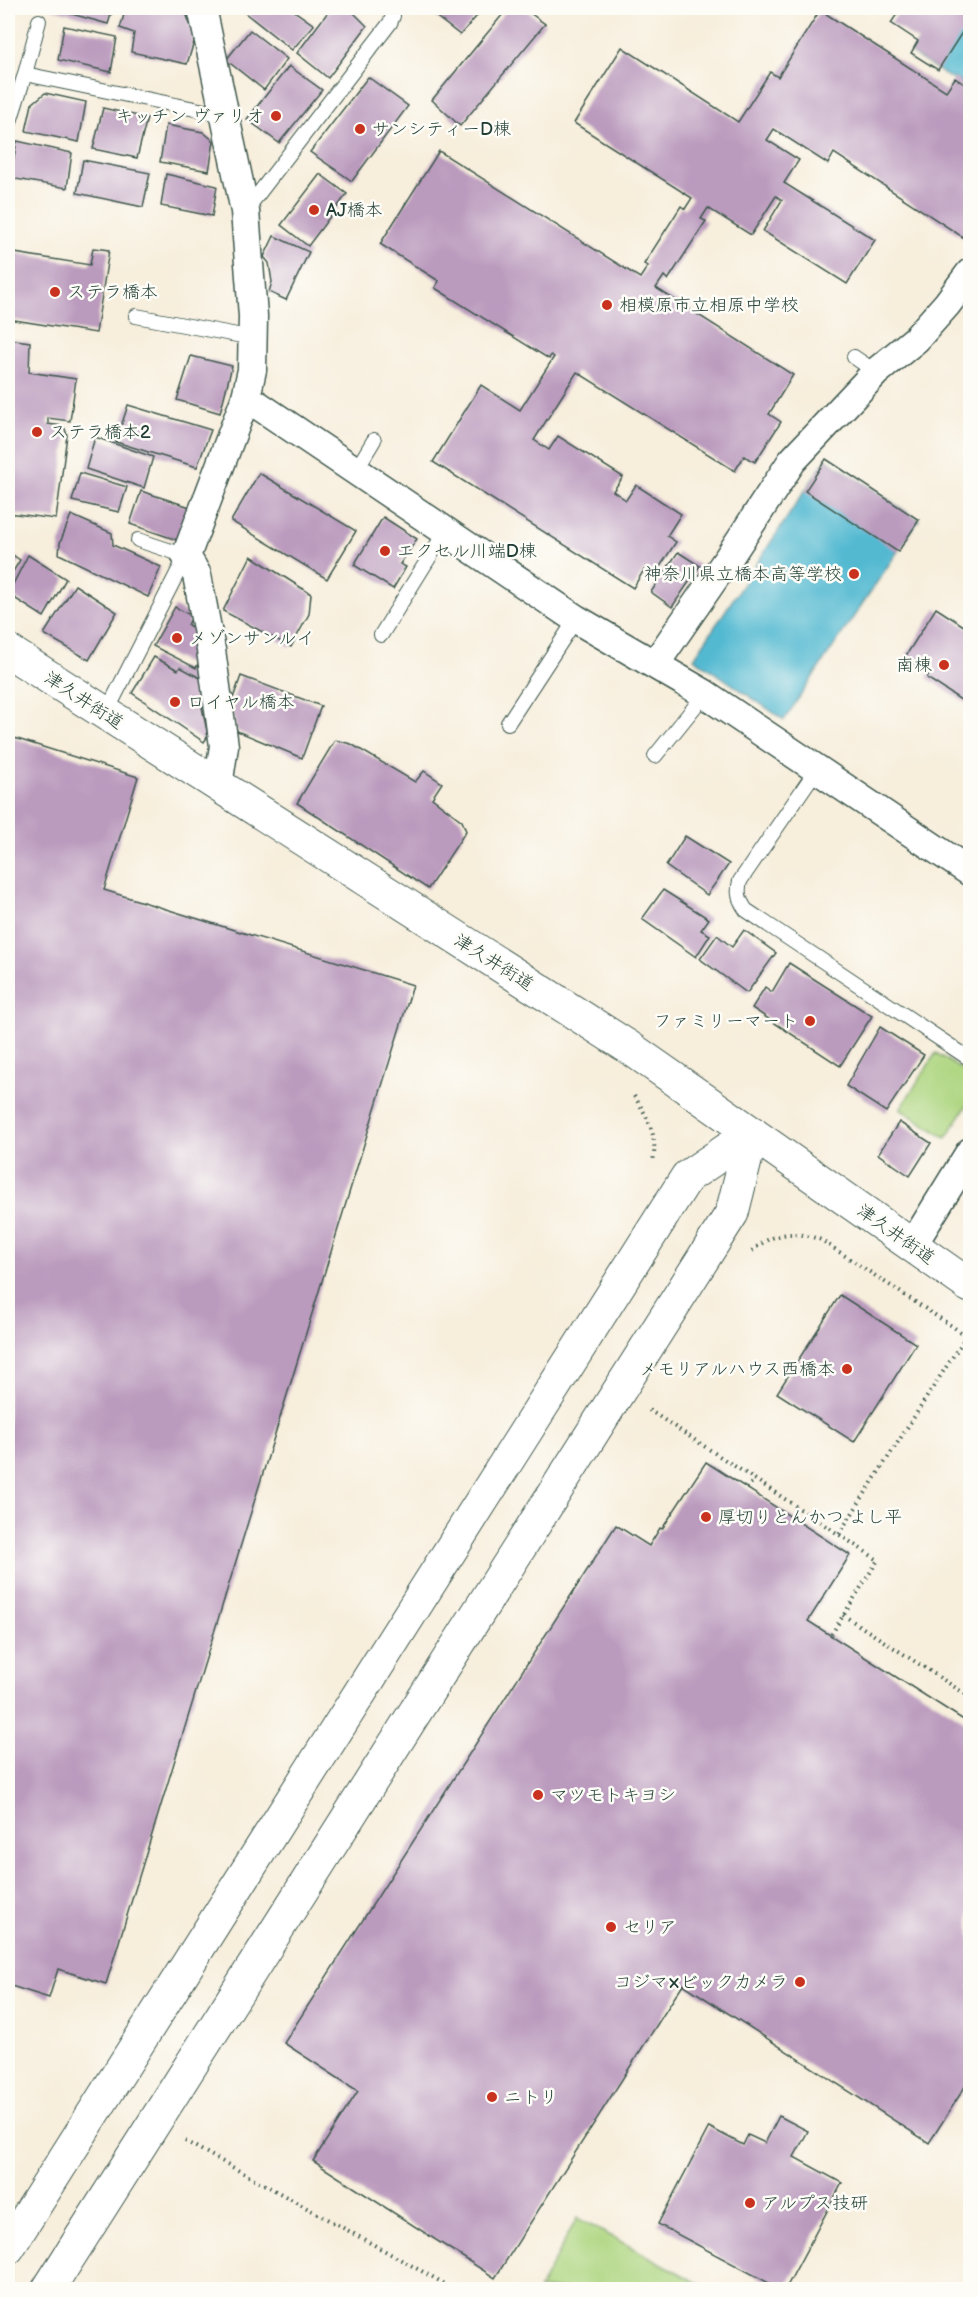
<svg xmlns="http://www.w3.org/2000/svg" width="978" height="2297" font-family="'Balsamiq Sans','Klee One',sans-serif">
<rect width="100%" height="100%" fill="#fdfcf7"/>
<filter id="ink" filterUnits="userSpaceOnUse"><feTurbulence type="fractalNoise" baseFrequency=".0167" numOctaves="2"/><feDisplacementMap in="SourceGraphic" scale="12" xChannelSelector="R" yChannelSelector="G"/><feConvolveMatrix kernelMatrix="1 2 1 2 8 2 1 2 1" color-interpolation-filters="sRGB"/></filter>
<filter id="wash" filterUnits="userSpaceOnUse"><feTurbulence type="fractalNoise" baseFrequency=".008" numOctaves="4" result="noise"/><feDisplacementMap in="SourceGraphic" scale="24" xChannelSelector="R" yChannelSelector="G"/><feGaussianBlur stdDeviation="1.35" result="paint"/><feColorMatrix in="noise" values="0 0 0 0 0 0 0 0 0 0 0 0 0 0 0 0 0 1.4 0 .05"/><feComposite in="paint" operator="in"/></filter>
<g filter="url(#wash)">
<rect width="100%" height="100%" fill="#f7eedc"/>
<!-- green -->
<g fill="#aed681" stroke="#668a5a" stroke-width="1.5">
<polygon points="936,1053 970,1075 970,1100 946,1138 900,1109"/>
<polygon points="577,2218 709,2289 539,2289"/>
</g>
<!-- water -->
<g fill="#53b9d1" stroke="#397b82" stroke-width="1.5">
<polygon points="940,8 970,8 970,88 955,78 953,80 911,53"/>
<polygon points="826,459 919,520 784,720 694,658"/>
</g>
<g id="blocks">
<!-- building -->
<g fill="#ba9abd">
<polygon points="50,8 113,8 108,24"/>
<polygon points="126,8 174,8 185,10 195,39 187,64 131,52 134,33 120,28"/>
<polygon points="250,8 290,8 314,25 292,50 245,13"/>
<polygon points="331,8 349,8 367,26 328,78 297,53"/>
<polygon points="425,8 484,8 460,35"/>
<polygon points="508,8 523,8 545,24 460,126 432,100"/>
<polygon points="901,8 929,8 937,13 940,8 970,8 970,20 938,70 911,53 918,41 891,23"/>
<polygon points="820,10 946,91 955,78 970,88 970,227 964,238 834,153 828,164 774,129 767,140 799,160 784,183 875,240 847,284 763,231 782,200 776,196 751,235 708,208 701,219 706,221 668,280 664,276 656,288 793,375 769,414 781,422 755,462 744,456 735,471 577,372 534,440 549,450 558,436 623,477 613,491 626,500 636,485 681,514 667,536 676,542 654,576 644,570 633,588 433,462 481,385 520,410 554,357 551,355 549,359 435,288 439,281 380,244 439,151 640,278 648,266 644,264 681,206 685,209 692,198 574,123 622,47 738,122 770,72 778,77"/>
<polygon points="64,26 117,37 111,72 58,60"/>
<polygon points="250,30 287,59 264,90 226,60"/>
<polygon points="289,66 322,90 279,143 247,119"/>
<polygon points="368,77 408,106 352,181 310,152"/>
<polygon points="45,93 86,102 79,142 26,131 32,104"/>
<polygon points="103,108 147,118 137,158 93,149"/>
<polygon points="166,125 203,132 214,141 209,171 160,162"/>
<polygon points="17,141 72,153 67,188 10,178"/>
<polygon points="83,160 150,173 143,207 77,193"/>
<polygon points="166,174 217,186 212,216 161,206"/>
<polygon points="320,174 347,194 308,246 281,225"/>
<polygon points="274,236 309,252 286,300 269,292 272,282 269,263 264,257"/>
<polygon points="93,248 109,250 96,333 8,319 8,252 90,265"/>
<polygon points="8,339 30,342 29,372 76,379 70,421 48,418 48,424 62,426 65,429 67,435 56,519 8,513"/>
<polygon points="191,356 232,366 220,413 177,400"/>
<polygon points="128,405 211,430 197,467 116,442"/>
<polygon points="95,437 153,457 144,488 86,469"/>
<polygon points="826,459 919,520 898,552 805,491"/>
<polygon points="80,473 127,487 119,512 72,501"/>
<polygon points="259,473 356,531 327,579 231,521"/>
<polygon points="141,491 190,507 177,540 130,524"/>
<polygon points="71,515 112,533 113,545 161,567 148,597 59,554 60,543"/>
<polygon points="383,517 417,539 400,564 406,567 393,589 354,565"/>
<polygon points="8,552 20,560 8,580"/>
<polygon points="678,552 700,566 672,607 651,592"/>
<polygon points="28,555 66,579 44,617 8,594"/>
<polygon points="251,556 311,594 309,614 291,647 223,611"/>
<polygon points="75,585 117,612 89,660 44,634"/>
<polygon points="175,607 192,616 188,625 199,632 194,645 203,652 196,668 153,646"/>
<polygon points="936,608 970,630 970,706 927,678 929,673 905,657"/>
<polygon points="154,657 178,670 180,667 204,680 207,698 202,707 208,736 204,742 132,693"/>
<polygon points="241,676 321,706 302,758 237,731 232,714 232,701"/>
<polygon points="8,736 138,777 104,890 413,985 106,1984 58,1969 49,1998 8,1985"/>
<polygon points="335,740 351,744 415,782 424,771 442,783 432,798 462,821 466,831 428,889 297,803"/>
<polygon points="685,836 729,864 707,895 666,866"/>
<polygon points="663,890 709,919 701,930 710,935 696,957 642,919"/>
<polygon points="744,930 776,953 747,993 700,959 717,935 732,947"/>
<polygon points="789,963 872,1016 840,1066 752,1008 765,987 772,992"/>
<polygon points="880,1027 924,1055 886,1112 846,1086"/>
<polygon points="899,1122 931,1143 910,1176 878,1154"/>
<polygon points="840,1295 916,1344 854,1442 777,1393"/>
<polygon points="706,1462 850,1555 808,1621 970,1724 970,2079 929,2143 683,1984 495,2278 313,2161 358,2091 284,2043 616,1525 649,1546 660,1528 662,1529"/>
<polygon points="779,2116 808,2131 794,2157 842,2183 785,2290 782,2290 658,2224 709,2127 743,2145 748,2135 765,2143"/>
</g>
</g>
</g>
<g filter="url(#ink)">
<use href="#blocks" fill-opacity="0" stroke="#3f584d" stroke-width="1.5"/>
<g fill="none" stroke-linecap="round" stroke-linejoin="round">
<!-- service casing -->
<g stroke="#3f584d" stroke-width="16">
<g id="service">
<polyline points="25,74 224,115"/>
<polyline points="8,128 25,74 39,21"/>
<polyline points="246,210 390,23 393,16 392,8"/>
<polyline points="136,316 253,338"/>
<polyline points="854,357 876,372"/>
<polyline points="356,470 374,440"/>
<polyline points="381,635 445,532"/>
<polyline points="106,713 186,556 138,540"/>
<polyline points="508,723 576,619"/>
<polyline points="655,756 705,694"/>
<path d="M 817,769 L 740,881 C 737,893 739,900 746,910 L 970,1059"/>
</g>
</g>
<!-- minor casing -->
<g stroke="#3f584d" stroke-width="31">
<g id="minor">
<polyline points="202,8 245,211 253,316 252,370 246,397 576,619 705,694 970,872"/>
<polyline points="655,664 729,557 792,461 876,372 916,339 947,304 970,273"/>
<polyline points="218,786 224,746 211,650 197,575 186,556 246,397"/>
<polyline points="912,1246 970,1152"/>
</g>
</g>
<!-- tertiary casing -->
<g stroke="#3f584d" stroke-width="35">
<g id="tertiary">
<polyline points="8,2248 687,1177 752,1133"/>
<polyline points="48,2290 732,1213 752,1133"/>
</g>
</g>
<!-- trunk casing -->
<g stroke="#3f584d" stroke-width="35">
<polyline id="trunk" points="8,651 633,1050 970,1286"/>
</g>
<!-- path -->
<g stroke="#3f584d" stroke-width="4" stroke-dasharray="1.5 4.5" stroke-linecap="butt">
<path d="M 634,1096 C 648,1117 658,1136 653,1161"/>
<path d="M 752,1251 C 773,1232 795,1230 821,1240 L 970,1338"/>
<polyline points="649,1410 878,1560 831,1635"/>
<polyline points="747,1489 754,1479"/>
<polyline points="839,1534 966,1336"/>
<polyline points="843,1615 970,1697"/>
<polyline points="966,1722 970,1715"/>
<polyline points="185,2141 456,2290"/>
</g>
<!-- service -->
<use href="#service" stroke="#fff" stroke-width="14"/>
<!-- minor -->
<use href="#minor" stroke="#fff" stroke-width="28"/>
<!-- tertiary -->
<use href="#tertiary" stroke="#fff" stroke-width="33"/>
<!-- trunk -->
<use href="#trunk" stroke="#fff" stroke-width="33"/>
</g>
</g>
<!-- markers -->
<g fill="#c8321e" stroke="#fdfcf7" stroke-width="2">
<circle cx="276" cy="116" r="6"/>
<circle cx="360" cy="129" r="6"/>
<circle cx="314" cy="210" r="6"/>
<circle cx="55" cy="292" r="6"/>
<circle cx="607" cy="305" r="6"/>
<circle cx="37" cy="432" r="6"/>
<circle cx="385" cy="551" r="6"/>
<circle cx="854" cy="574" r="6"/>
<circle cx="177" cy="638" r="6"/>
<circle cx="944" cy="665" r="6"/>
<circle cx="175" cy="702" r="6"/>
<circle cx="810" cy="1021" r="6"/>
<circle cx="847" cy="1369" r="6"/>
<circle cx="706" cy="1517" r="6"/>
<circle cx="538" cy="1795" r="6"/>
<circle cx="611" cy="1927" r="6"/>
<circle cx="800" cy="1982" r="6"/>
<circle cx="492" cy="2097" r="6"/>
<circle cx="750" cy="2203" r="6"/>
</g>
<g text-anchor="middle" stroke-width="5" stroke-linejoin="round" paint-order="stroke">
<!-- poi labels -->
<g font-size="18" fill="#1f3d34" stroke="#fdfcf7" text-anchor="start">
<text x="264" y="122" text-anchor="end">キッチン ヴァリオ</text>
<text x="372" y="135">サンシティーD棟</text>
<text x="326" y="216">AJ橋本</text>
<text x="67" y="298">ステラ橋本</text>
<text x="619" y="311">相模原市立相原中学校</text>
<text x="49" y="438">ステラ橋本2</text>
<text x="397" y="557">エクセル川端D棟</text>
<text x="842" y="580" text-anchor="end">神奈川県立橋本高等学校</text>
<text x="189" y="644">メゾンサンルイ</text>
<text x="932" y="671" text-anchor="end">南棟</text>
<text x="187" y="708">ロイヤル橋本</text>
<text x="798" y="1027" text-anchor="end">ファミリーマート</text>
<text x="835" y="1375" text-anchor="end">メモリアルハウス西橋本</text>
<text x="718" y="1523">厚切りとんかつ よし平</text>
<text x="550" y="1801">マツモトキヨシ</text>
<text x="623" y="1933">セリア</text>
<text x="788" y="1988" text-anchor="end">コジマ×ビックカメラ</text>
<text x="504" y="2103">ニトリ</text>
<text x="762" y="2209">アルプス技研</text>
</g>
<!-- street labels -->
<g font-size="18" fill="#1f3d34" stroke="#fdfcf7">
<text transform="translate(84 700) rotate(33)" y="6">津久井街道</text>
<text transform="translate(494 962) rotate(32)" y="6">津久井街道</text>
<text transform="translate(896 1234) rotate(35)" y="6">津久井街道</text>
</g>
</g>
<!-- margin -->
<rect width="978" height="2297" fill="none" stroke="#fdfcf7" stroke-width="30"/>
</svg>
